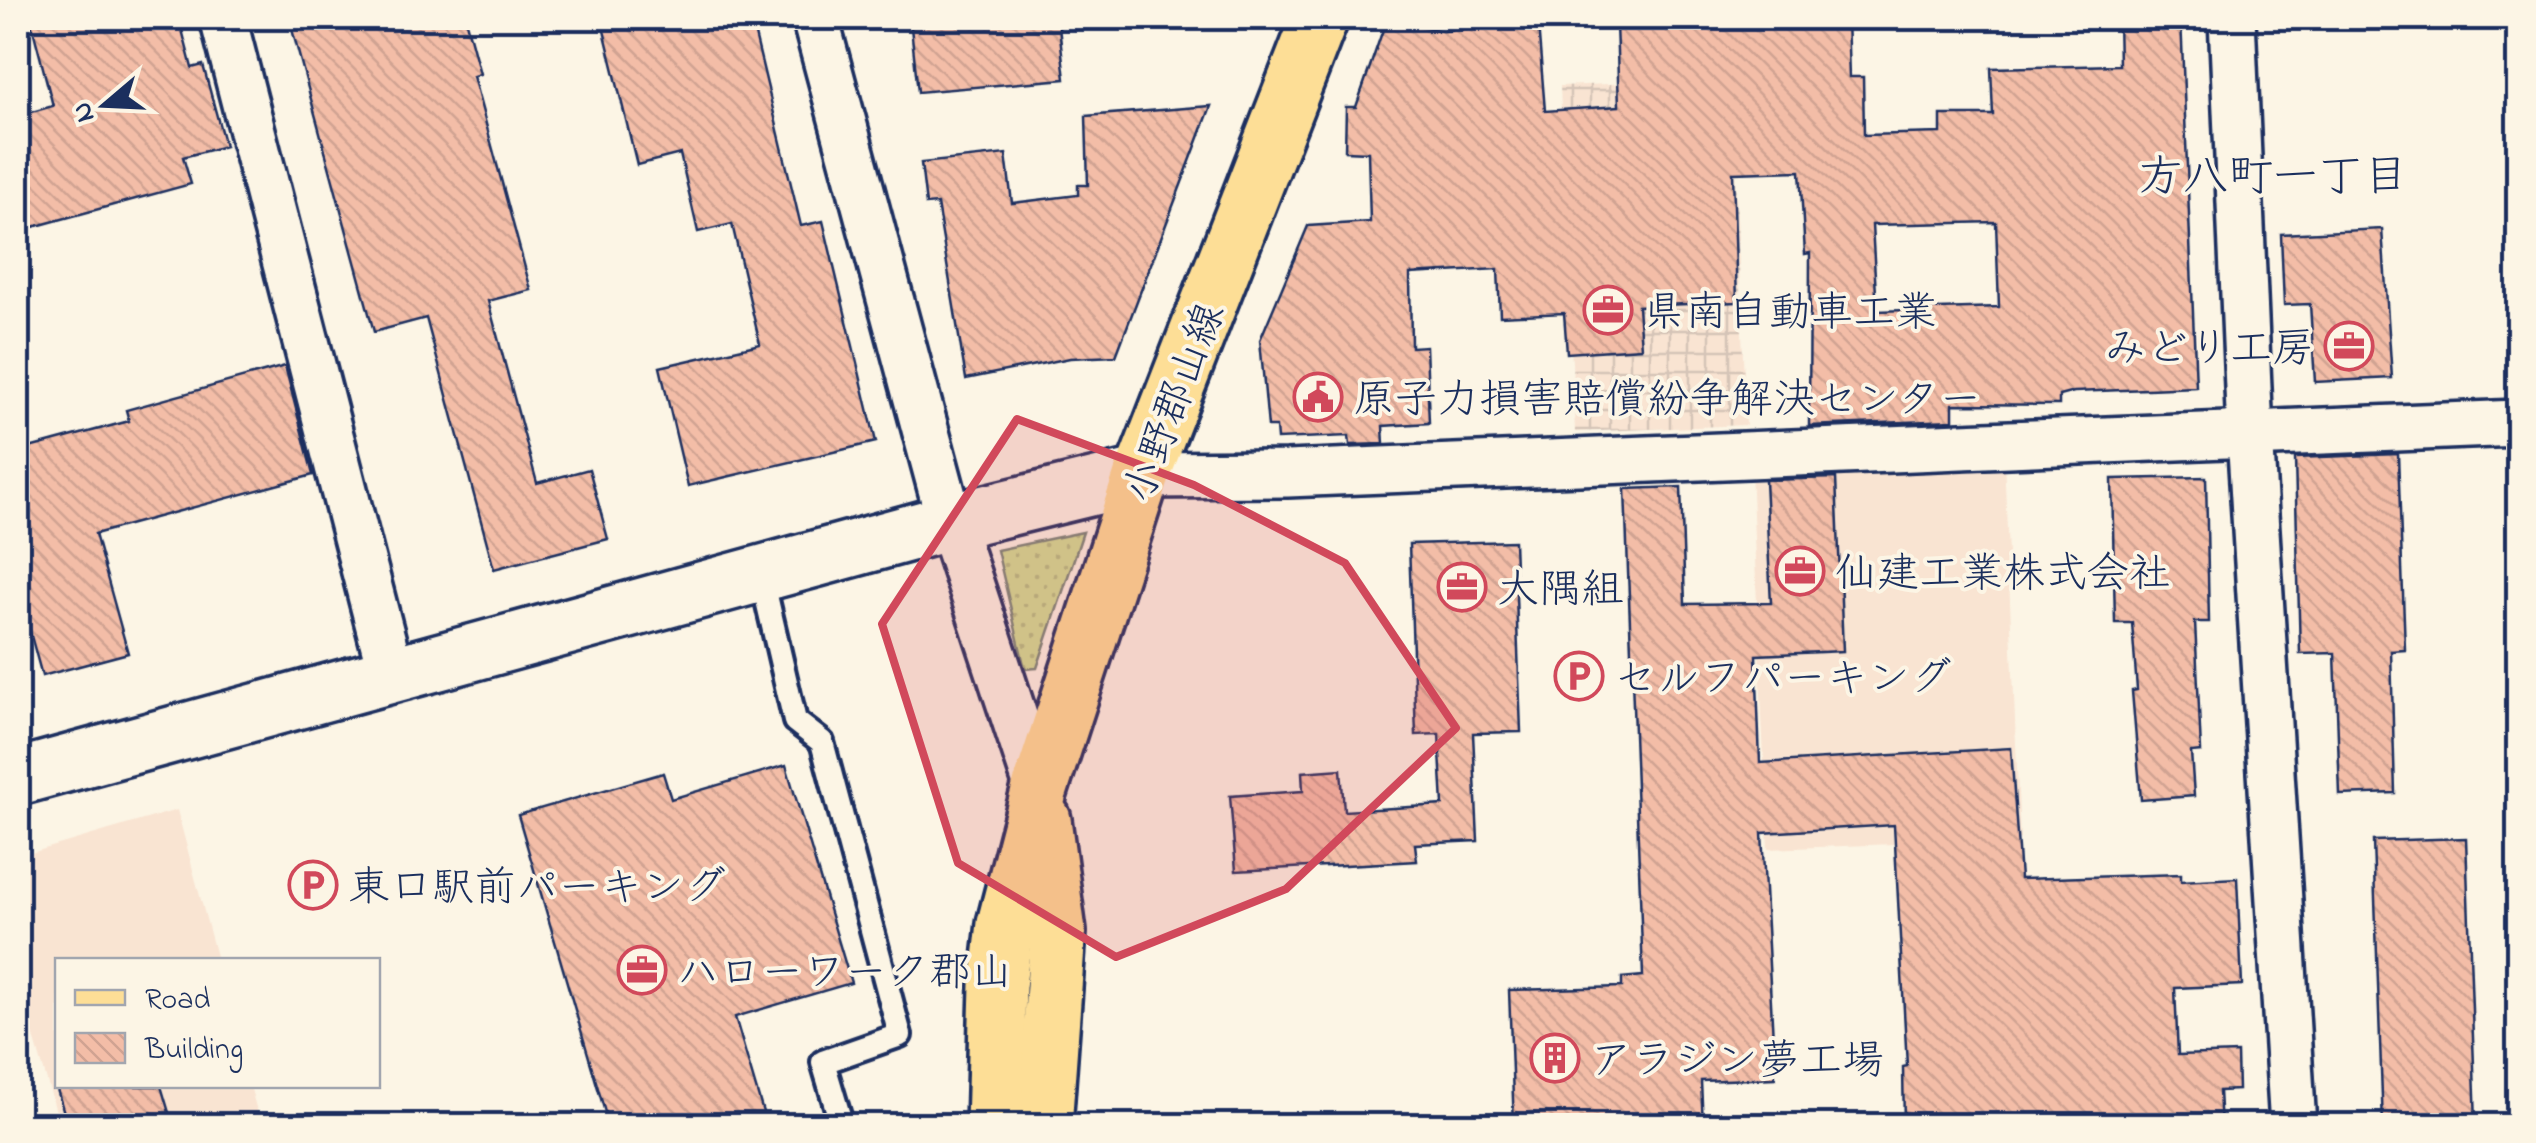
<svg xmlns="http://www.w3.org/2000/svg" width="2536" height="1143" font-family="'Indie Flower','Klee One',sans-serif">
<defs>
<pattern id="industrial-grid" width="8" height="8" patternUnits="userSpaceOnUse" patternTransform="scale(2.5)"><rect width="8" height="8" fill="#f9e4d2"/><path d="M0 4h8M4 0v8" fill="none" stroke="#d5c4b7"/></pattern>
<pattern id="grass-dots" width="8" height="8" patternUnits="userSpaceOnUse" patternTransform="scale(2.5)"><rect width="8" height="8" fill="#d0e094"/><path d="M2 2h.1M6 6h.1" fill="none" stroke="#b2c082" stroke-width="1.8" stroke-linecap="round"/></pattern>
<pattern id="building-back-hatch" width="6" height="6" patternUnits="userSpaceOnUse" patternTransform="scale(2.5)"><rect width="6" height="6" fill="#f3bda7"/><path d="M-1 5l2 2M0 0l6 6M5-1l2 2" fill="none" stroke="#d0a392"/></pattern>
</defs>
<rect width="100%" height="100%" fill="#fcf5e5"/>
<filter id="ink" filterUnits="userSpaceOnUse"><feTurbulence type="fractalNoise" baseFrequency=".01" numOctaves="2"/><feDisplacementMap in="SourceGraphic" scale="20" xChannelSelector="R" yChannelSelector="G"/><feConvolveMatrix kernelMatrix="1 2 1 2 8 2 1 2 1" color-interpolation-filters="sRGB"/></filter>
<g filter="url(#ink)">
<!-- built -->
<g fill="#f9e4d2">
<polygon points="2004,459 2020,839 1768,849 1751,470"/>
<polygon points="177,810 217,960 58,960 58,1086 250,1086 261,1125 60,1125 18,983 18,867 24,855"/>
</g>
<!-- industrial -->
<polygon fill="url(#industrial-grid)" points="1731,79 1746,425 1575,432 1560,86"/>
<!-- grass -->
<polygon fill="url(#grass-dots)" stroke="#768879" stroke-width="2.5" points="1083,532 1037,668 1025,669 997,550"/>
<!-- building -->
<g fill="url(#building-back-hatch)" stroke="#1b2f5e" stroke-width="2.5" fill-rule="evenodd">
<polygon points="30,18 179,18 192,68 203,65 225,146 183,157 191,184 18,231 18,116 53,106"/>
<polygon points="289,18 465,18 480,74 473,76 531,290 488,301 537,483 589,469 608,539 494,569 426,318 374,332"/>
<polygon points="601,18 751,18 801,226 823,221 876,442 688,486 660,367 760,344 732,224 698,232 680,154 637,165"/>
<polygon points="910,18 1058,18 1065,79 918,92"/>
<path d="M 1387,18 L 1442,31 L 1538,24 L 1545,111 L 1619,106 L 1616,24 L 1847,18 L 1849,77 L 1863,77 L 1864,135 L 1941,133 L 1941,115 L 1993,115 L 1991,68 L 2119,65 L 2118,18 L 2181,18 L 2196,387 L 2074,392 L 2059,396 L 2059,405 L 1953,404 L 1953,420 L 1809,426 L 1810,253 L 1805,254 L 1800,171 L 1733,173 L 1737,302 L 1638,306 L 1641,348 L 1567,353 L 1564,313 L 1500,316 L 1498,269 L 1410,274 L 1411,347 L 1426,346 L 1429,423 L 1383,426 L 1384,444 L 1350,445 L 1349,436 L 1277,439 L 1276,427 L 1268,427 L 1260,340 L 1308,226 L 1370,222 L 1368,152 L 1345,151 L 1346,107 L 1356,107 ZM 1996,222 L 1999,307 L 1877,311 L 1872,225 Z"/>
<polygon points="1211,106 1116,356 1070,358 966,379 937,204 926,205 921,163 1006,154 1012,203 1078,195 1078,185 1088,185 1086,116"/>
<polygon points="2382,229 2392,378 2315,382 2310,304 2284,305 2281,234"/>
<polygon points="285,366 313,475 95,534 128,653 42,676 18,588 18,451 129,421 126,410"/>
<polygon points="2398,454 2405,650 2391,651 2395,793 2340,795 2335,653 2300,654 2295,458"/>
<polygon points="2206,477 2209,622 2195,622 2201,751 2191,752 2194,796 2141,800 2132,691 2137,690 2132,623 2115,623 2112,479"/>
<polygon points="1836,478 1843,651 1756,655 1760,763 2011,748 2020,879 2181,874 2181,881 2237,878 2242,985 2175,988 2178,1055 2237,1053 2238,1090 2219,1091 2221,1126 1904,1126 1903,1067 1907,1066 1894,825 1762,833 1775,1078 1701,1081 1703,1126 1514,1126 1509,990 1622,987 1622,978 1643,976 1625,489 1681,487 1685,604 1771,603 1765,480"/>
<polygon points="1514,541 1521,732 1473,733 1478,841 1415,844 1417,861 1236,871 1230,796 1303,791 1302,772 1341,769 1344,811 1443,805 1439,734 1416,735 1409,544"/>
<polygon points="786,765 851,983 735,1017 767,1126 609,1126 518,815 663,773 671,799"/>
<polygon points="2466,838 2476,1124 2383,1126 2373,841"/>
<polygon points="56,1086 161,1086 173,1126 68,1126"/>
</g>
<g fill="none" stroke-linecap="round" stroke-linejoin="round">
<!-- service casing -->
<g stroke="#1b2f5e" stroke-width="30">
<polyline id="service" points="761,574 795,721 822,742 900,1035 823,1062 842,1126"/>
</g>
<!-- minor casing -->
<g stroke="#1b2f5e" stroke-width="52">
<g id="minor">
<polyline points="223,18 392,677"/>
<polyline points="815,18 950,522 1039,792"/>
<polyline points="2232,18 2250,434 2293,1126"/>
<polyline points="1142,475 1287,474 2518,423"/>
</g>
</g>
<!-- tertiary casing -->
<g stroke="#1b2f5e" stroke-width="62">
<polyline id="tertiary" points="18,777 950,522 1142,475"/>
</g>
<!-- primary casing -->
<g stroke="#1b2f5e" stroke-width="62">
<g id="primary">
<polyline points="1043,820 1058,932 1044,1126"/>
<polyline points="994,1126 998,986 1005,924 1039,792 1142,475 1320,18"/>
</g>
</g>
<!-- service -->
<use href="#service" stroke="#fcf5e5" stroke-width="22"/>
<!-- minor -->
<use href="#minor" stroke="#fcf5e5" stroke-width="45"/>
<!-- tertiary -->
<use href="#tertiary" stroke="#fcf5e5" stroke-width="55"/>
<!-- primary -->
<use href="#primary" stroke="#fdde96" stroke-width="55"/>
</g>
</g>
<!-- marked area -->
<path fill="#d1495b" fill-opacity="0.2" stroke="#d1495b" stroke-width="8" stroke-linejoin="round" d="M 1017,419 L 1194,485 L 1345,563 L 1456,728 L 1286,889 L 1116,957 L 958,863 L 882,624 Z"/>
<!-- icons -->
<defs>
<g id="office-ring" transform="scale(2.5)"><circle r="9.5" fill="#fcf5e5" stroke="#d1495b" stroke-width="1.5"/><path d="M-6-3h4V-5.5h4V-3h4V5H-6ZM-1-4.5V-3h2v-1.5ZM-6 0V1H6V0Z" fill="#d1495b"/></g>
<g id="civic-ring" transform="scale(2.5)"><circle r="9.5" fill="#fcf5e5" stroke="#d1495b" stroke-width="1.5"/><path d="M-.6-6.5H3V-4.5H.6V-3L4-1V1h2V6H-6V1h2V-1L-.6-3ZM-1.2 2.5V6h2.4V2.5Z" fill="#d1495b"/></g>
<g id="parking-ring" transform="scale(2.5)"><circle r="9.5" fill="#fcf5e5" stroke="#d1495b" stroke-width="1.5"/><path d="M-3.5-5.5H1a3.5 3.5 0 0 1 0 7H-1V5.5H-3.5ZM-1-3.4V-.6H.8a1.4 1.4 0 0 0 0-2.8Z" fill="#d1495b"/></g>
<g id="building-ring" transform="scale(2.5)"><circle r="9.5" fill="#fcf5e5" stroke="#d1495b" stroke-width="1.5"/><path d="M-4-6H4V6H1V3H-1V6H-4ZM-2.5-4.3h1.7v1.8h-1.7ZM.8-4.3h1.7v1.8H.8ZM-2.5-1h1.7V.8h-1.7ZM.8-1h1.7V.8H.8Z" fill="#d1495b"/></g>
</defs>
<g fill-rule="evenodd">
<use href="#office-ring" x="1608" y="310"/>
<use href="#office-ring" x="2349" y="346"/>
<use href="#civic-ring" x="1318" y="397"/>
<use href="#office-ring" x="1800" y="571"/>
<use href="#office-ring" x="1462" y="587"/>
<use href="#parking-ring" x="1579" y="676"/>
<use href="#parking-ring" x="313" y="885"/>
<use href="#office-ring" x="642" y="970"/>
<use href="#building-ring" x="1555" y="1058"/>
</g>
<g text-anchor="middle" stroke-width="8" stroke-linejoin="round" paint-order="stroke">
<!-- poi labels -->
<g font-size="42" fill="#1b2f5e" stroke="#fcf5e5" text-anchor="start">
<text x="1643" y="325">県南自動車工業</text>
<text x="2314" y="361" text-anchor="end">みどり工房</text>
<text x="1353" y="412">原子力損害賠償紛争解決センター</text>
<text x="1835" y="586">仙建工業株式会社</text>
<text x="1497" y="602">大隅組</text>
<text x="1614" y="691">セルフパーキング</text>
<text x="348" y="900">東口駅前パーキング</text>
<text x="677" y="985">ハローワーク郡山</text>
<text x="1590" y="1073">アラジン夢工場</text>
</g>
<!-- street labels -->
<g font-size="42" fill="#1b2f5e" stroke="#fcf5e5">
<text transform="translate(1172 402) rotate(-69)" y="15">小野郡山線</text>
</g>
<!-- neighbourhood labels -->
<g font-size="45" fill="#1b2f5e" stroke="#fcf5e5">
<text x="2273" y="190">方八町一丁目</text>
</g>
</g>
<!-- margin -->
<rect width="2536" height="1143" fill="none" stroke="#fcf5e5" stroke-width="60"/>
<rect x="30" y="30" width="2476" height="1083" fill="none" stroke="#1b2f5e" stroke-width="4" filter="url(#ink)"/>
<!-- legend -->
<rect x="55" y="958" width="325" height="130" fill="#fcf5e5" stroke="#a2a6af" stroke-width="2.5"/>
<rect x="75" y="990" width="50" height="15" fill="#fdde96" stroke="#a2a6af" stroke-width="2.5"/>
<text x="145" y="1008" font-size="30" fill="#1b2f5e">Road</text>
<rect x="75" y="1033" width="50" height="30" fill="url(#building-back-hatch)" stroke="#a2a6af" stroke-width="2.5"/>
<text x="145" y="1058" font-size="30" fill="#1b2f5e">Building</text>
<!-- north arrow -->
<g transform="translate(105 105) rotate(251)" stroke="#fcf5e5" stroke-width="8" paint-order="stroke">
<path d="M0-8L18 38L0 25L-18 38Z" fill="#1b2f5e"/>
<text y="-15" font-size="28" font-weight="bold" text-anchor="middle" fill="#1b2f5e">N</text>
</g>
</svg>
